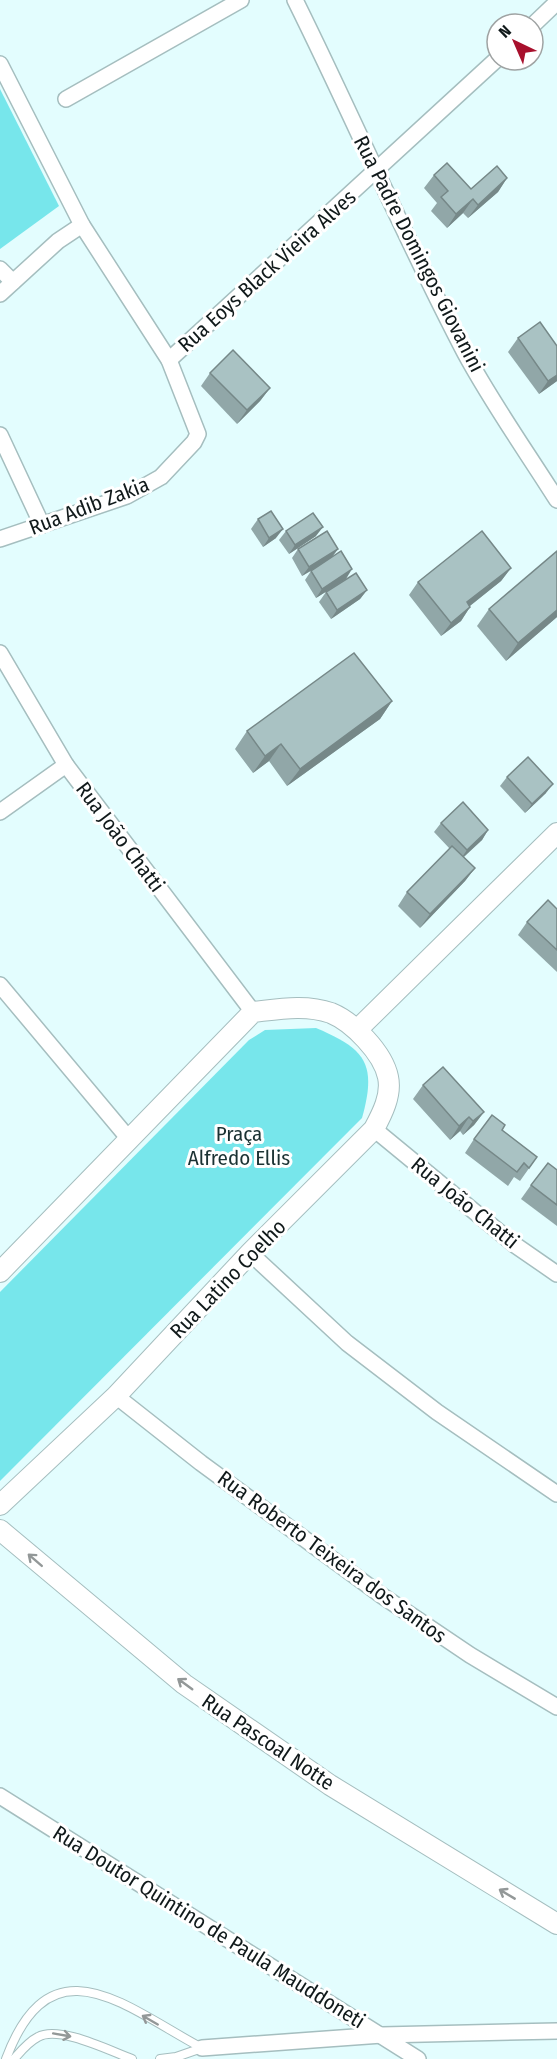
<svg xmlns="http://www.w3.org/2000/svg" width="557" height="2059" font-family="'Fira Sans Condensed',sans-serif">
<rect width="100%" height="100%" fill="#e3fdfe"/>
<!-- green -->
<g fill="#77e6eb">
<polygon points="0,89 59,206 0,249"/>
<path d="M 316,1028 C 366,1049 377,1064 362,1118 L 0,1481 L 0,1292 L 249,1040 L 265,1030 Z"/>
</g>
<g fill="none" stroke-linecap="round" stroke-linejoin="round">
<!-- service casing -->
<g stroke="#a5bebf" stroke-width="10">
<g id="service">
<path d="M 6,2059 C 51,1938 125,2007 202,2048"/>
<path d="M 14,2059 C 21,2051 28,2042 38,2037 C 59,2025 110,2051 132,2059"/>
<polyline points="160,2059 176,2057 202,2048"/>
</g>
</g>
<!-- minor casing -->
<g stroke="#a5bebf" stroke-width="18">
<g id="minor">
<path d="M 295,0 C 353,117 404,237 465,353 C 492,403 526,451 557,500"/>
<polyline points="533,25 557,2"/>
<polyline points="0,64 82,225 169,360 198,434 194,442 161,477 127,496 0,539"/>
<polyline points="66,99 241,0"/>
<polyline points="0,269 13,282"/>
<polyline points="0,294 58,241 82,225"/>
<polyline points="169,360 497,59"/>
<polyline points="0,435 42,525"/>
<polyline points="0,653 66,765 253,1012"/>
<polyline points="0,812 66,765"/>
<polyline points="0,985 129,1139"/>
<polyline points="374,1129 515,1245 557,1274"/>
<polyline points="250,1253 347,1343 437,1412 557,1494"/>
<polyline points="116,1396 201,1463 381,1595 470,1655 557,1707"/>
<polyline points="0,1796 418,2059"/>
<polyline points="202,2048 382,2035 557,2031"/>
</g>
</g>
<!-- tertiary casing -->
<g stroke="#a5bebf" stroke-width="22">
<g id="tertiary">
<polyline points="358,1029 557,833"/>
<path d="M 0,1272 L 253,1012 C 279,1009 306,1004 331,1013 C 353,1022 383,1053 388,1077 C 392,1095 382,1114 374,1129 L 250,1253 L 116,1396 L 0,1505"/>
<polyline points="0,1530 184,1684 330,1785 557,1924"/>
</g>
</g>
<!-- service -->
<use href="#service" stroke="#fff" stroke-width="8"/>
<!-- minor -->
<use href="#minor" stroke="#fff" stroke-width="15"/>
<!-- tertiary -->
<use href="#tertiary" stroke="#fff" stroke-width="20"/>
</g>
<!-- wall -->
<g fill="#91a7a8">
<polygon points="434,175 471,189 507,178 498,192 468,218 463,213 447,228 431,211 437,203 424,188"/>
<polygon points="518,338 557,381 539,394 508,352"/>
<polygon points="210,373 270,388 260,401 237,424 201,386"/>
<polygon points="258,519 276,538 263,547 251,529"/>
<polygon points="286,531 316,536 289,554 279,540"/>
<polygon points="298,549 338,549 332,557 346,579 316,598 305,580 311,571 316,568 302,576 292,558"/>
<polygon points="511,568 501,581 470,606 470,607 461,621 441,636 409,595 418,582"/>
<polygon points="367,590 360,599 331,619 319,602 326,592"/>
<polygon points="489,609 557,617 506,661 477,626"/>
<polygon points="392,701 380,719 287,786 269,761 253,773 235,749 247,731"/>
<polygon points="507,777 546,793 525,813 500,786"/>
<polygon points="441,823 488,830 482,840 464,857 475,868 465,881 420,928 398,906 407,892 450,849 434,832"/>
<polygon points="557,909 557,972 518,935 527,922"/>
<polygon points="423,1085 484,1112 474,1125 463,1135 460,1131 450,1140 413,1099"/>
<polygon points="502,1130 537,1157 520,1181 514,1177 508,1186 465,1153 474,1139"/>
<polygon points="557,1170 557,1226 521,1199 531,1185"/>
</g>
<!-- shaded-wall -->
<g fill="#768888">
<polygon points="507,178 498,192 468,218 478,205"/>
<polygon points="473,199 463,213 447,228 456,214"/>
<polygon points="557,375 557,381 539,394 548,381"/>
<polygon points="270,388 260,401 237,424 247,410"/>
<polygon points="323,527 316,536 289,554 295,545"/>
<polygon points="283,529 276,538 263,547 269,538"/>
<polygon points="338,549 331,558 302,576 309,567"/>
<polygon points="511,568 501,581 457,616 467,602"/>
<polygon points="352,569 346,579 316,598 322,589"/>
<polygon points="367,590 360,599 331,619 337,610"/>
<polygon points="470,607 461,621 441,636 451,623"/>
<polygon points="557,610 557,617 506,661 518,643"/>
<polygon points="392,701 380,719 287,786 300,769"/>
<polygon points="281,744 269,761 253,773 265,756"/>
<polygon points="553,784 546,793 525,813 532,804"/>
<polygon points="488,830 482,840 460,860 467,850"/>
<polygon points="475,868 465,881 420,928 430,914"/>
<polygon points="484,1112 474,1125 463,1135 473,1121"/>
<polygon points="469,1117 460,1131 450,1140 459,1126"/>
</g>
<!-- building -->
<g fill="#a9c2c3" stroke="#768888" stroke-width="1.5">
<polygon points="447,163 471,189 497,166 507,178 478,205 473,199 456,214 441,197 448,191 434,175"/>
<polygon points="540,322 557,346 557,375 548,381 518,338"/>
<polygon points="233,350 270,388 247,410 210,373"/>
<polygon points="271,511 283,529 269,538 258,519"/>
<polygon points="313,513 323,527 295,545 286,531"/>
<polygon points="327,531 338,549 309,567 298,549"/>
<polygon points="482,531 511,568 467,602 470,607 451,623 418,582"/>
<polygon points="341,551 352,569 322,589 311,571"/>
<polygon points="557,551 557,610 518,643 489,609"/>
<polygon points="356,573 367,590 337,610 326,592"/>
<polygon points="354,653 392,701 300,769 281,744 265,756 247,731"/>
<polygon points="528,757 553,784 532,804 507,777"/>
<polygon points="463,802 488,830 467,850 441,823"/>
<polygon points="452,846 475,868 430,914 407,892"/>
<polygon points="548,900 557,909 557,950 527,922"/>
<polygon points="443,1067 484,1112 473,1121 469,1117 459,1126 423,1085"/>
<polygon points="492,1115 505,1125 502,1130 537,1157 529,1168 524,1163 517,1172 474,1139"/>
<polygon points="548,1163 557,1170 557,1205 531,1185"/>
</g>
<!-- one-way arrows -->
<defs><path id="oneway-shaft" d="M-6 0H5M1.5-3L5.5 0L1.5 3" fill="none" stroke-width="1.6" stroke-linecap="round" stroke-linejoin="round" transform="scale(1.5)"/></defs>
<g stroke="#939898">
<use href="#oneway-shaft" transform="translate(35 1560) rotate(-139)"/>
<use href="#oneway-shaft" transform="translate(185 1684) rotate(-144)"/>
<use href="#oneway-shaft" transform="translate(507 1894) rotate(-149)"/>
<use href="#oneway-shaft" transform="translate(150 2020) rotate(-150)"/>
<use href="#oneway-shaft" transform="translate(62 2035) rotate(10)"/>
</g>
<g text-anchor="middle" stroke-width="6" stroke-linejoin="round" paint-order="stroke">
<!-- street labels -->
<g font-size="21" fill="#10191a" stroke="#fff">
<text transform="translate(419 254) rotate(63)" y="7">Rua Padre Domingos Giovanini</text>
<text transform="translate(267 271) rotate(-42)" y="7">Rua Eoys Black Vieira Alves</text>
<text transform="translate(89 506) rotate(-21)" y="7">Rua Adib Zakia</text>
<text transform="translate(120 837) rotate(53)" y="7">Rua João Chatti</text>
<text transform="translate(465 1203) rotate(39)" y="7">Rua João Chatti</text>
<text transform="translate(228 1279) rotate(-46)" y="7">Rua Latino Coelho</text>
<text transform="translate(332 1557) rotate(36)" y="7">Rua Roberto Teixeira dos Santos</text>
<text transform="translate(268 1742) rotate(34)" y="7">Rua Pascoal Notte</text>
<text transform="translate(209 1927) rotate(32)" y="7">Rua Doutor Quintino de Paula Mauddoneti</text>
</g>
<!-- park labels -->
<g font-size="21" fill="#1b3233" stroke="#fff">
<text x="239" y="1141">Praça<tspan x="239" dy="24">Alfredo Ellis</tspan></text>
</g>
</g>
<!-- north arrow -->
<g transform="translate(515 42) rotate(316)"><circle r="28" fill="#ffffff" stroke="#9fa3a3" stroke-width="1.5"/>
<path d="M0-4.5L10 22L0 15L-10 22Z" fill="#a8102d"/>
<text y="-9" font-size="16" font-weight="bold" text-anchor="middle" fill="#10191a">N</text>
</g>
</svg>
